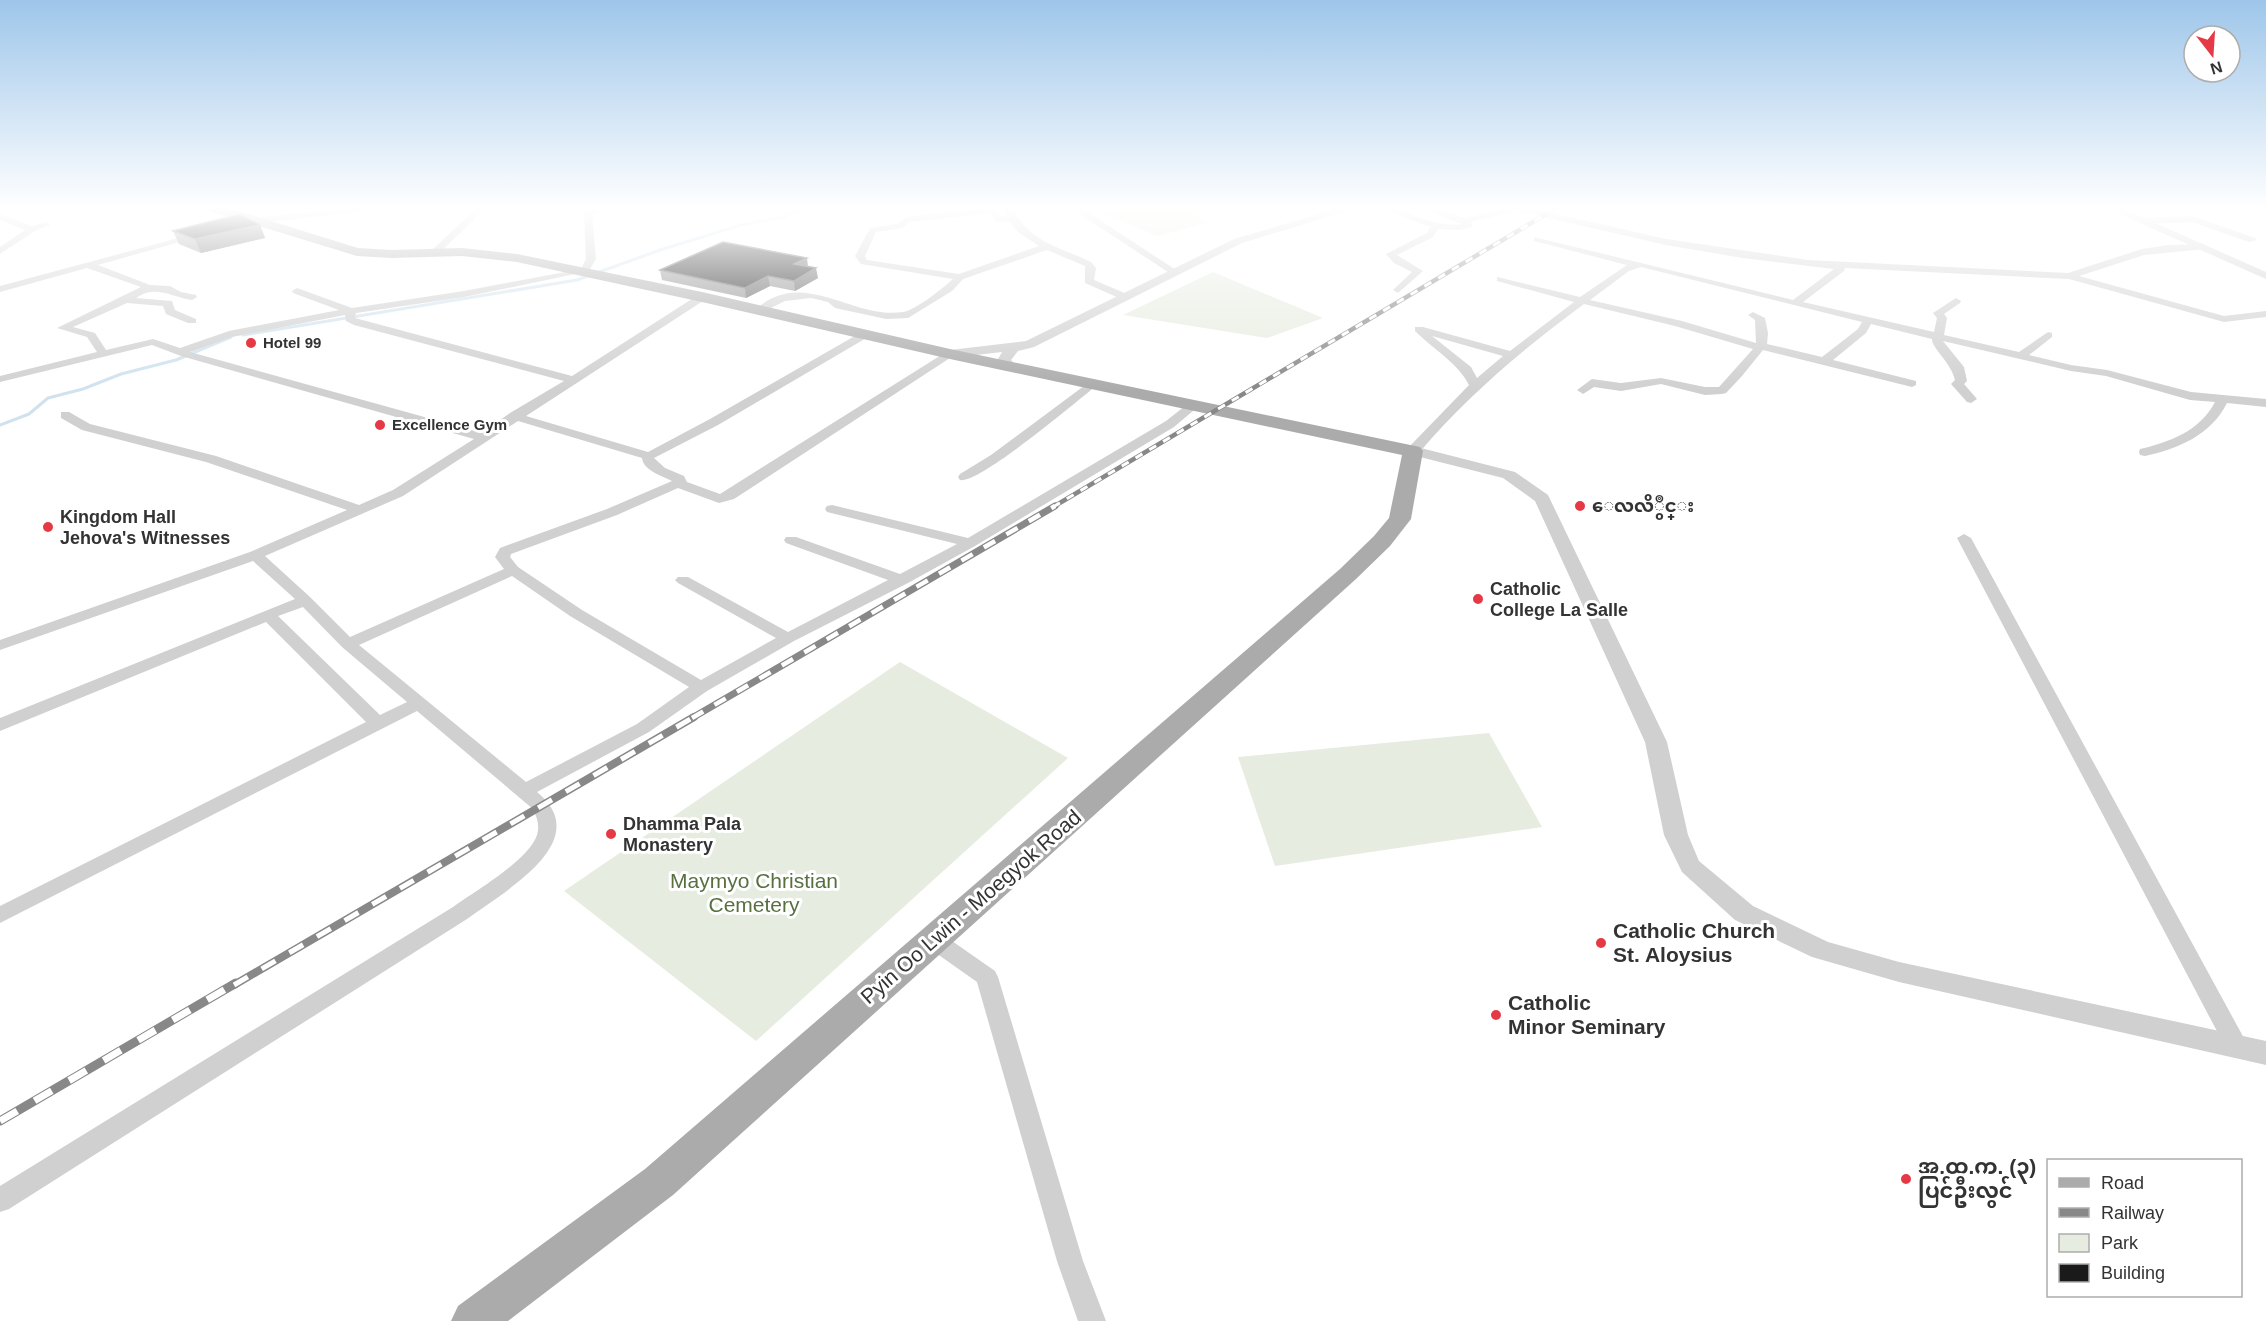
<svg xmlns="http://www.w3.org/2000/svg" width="2266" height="1321" font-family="Helvetica,'Noto Sans Myanmar',sans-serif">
<rect width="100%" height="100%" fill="#fff"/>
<!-- green -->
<g fill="#e6ecdf">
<polygon points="1113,207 1173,207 1210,222 1157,236 1098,211"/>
<polygon points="1213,272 1323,318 1267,338 1123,315"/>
<polygon points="900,662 1068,758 756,1041 564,891"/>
<polygon points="1489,733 1542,827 1275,866 1238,757"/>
</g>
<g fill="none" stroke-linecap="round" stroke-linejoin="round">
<!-- stream -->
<g stroke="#cfe2ee" stroke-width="3">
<polyline points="243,335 577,280 663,249 741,225 785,217 805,207"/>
<polyline points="0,425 29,414 48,398 83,389 121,374 176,360 231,337"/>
</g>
<!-- minor -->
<g fill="#d0d0d0" fill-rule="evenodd">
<polygon points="362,207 396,207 243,225 239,222 243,219"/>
<polygon points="478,207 487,207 438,254 432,254 432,250"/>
<path d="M 595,207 L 607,207 L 592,215 L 596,259 L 587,274 L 580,273 L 464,297 L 356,313 L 355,318 L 572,376 L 698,295 L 706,295 L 706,299 L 526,416 L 648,452 L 710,419 L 860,333 L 868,333 L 868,337 L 718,425 L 654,458 L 665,468 L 684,476 L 687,482 L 720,494 L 946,352 L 950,351 L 956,354 L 734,499 L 719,503 L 678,488 L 617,515 L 511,554 L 510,557 L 518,567 L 582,610 L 701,680 L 776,638 L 678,583 L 675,580 L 678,577 L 688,577 L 788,632 L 888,580 L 786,543 L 784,540 L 786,537 L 796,537 L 900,574 L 957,544 L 827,512 L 825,509 L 827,506 L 832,505 L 968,538 L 1166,421 L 1190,402 L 1198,402 L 1200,405 L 1174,427 L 975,546 L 908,583 L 794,641 L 707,691 L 649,732 L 537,792 C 597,841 503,892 467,919 L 9,1209 L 0,1212 L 0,1186 L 453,907 C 474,892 529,860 537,835 C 540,826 537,817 533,809 L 417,711 L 0,923 L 0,906 L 366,722 L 266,622 L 0,731 L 0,718 L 295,599 L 253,561 L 0,650 L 0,640 L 250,552 L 347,510 L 206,462 L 82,430 L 61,418 L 61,412 L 69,412 L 90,424 L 216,456 L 359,505 L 393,490 L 474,439 L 181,356 L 152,345 L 0,382 L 0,376 L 97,352 L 87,337 L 57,328 L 141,287 L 87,268 L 0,292 L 0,286 L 201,232 L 201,236 L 98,265 L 150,285 L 170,286 L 181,292 L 196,295 L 197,297 L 192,300 C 172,297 155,284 136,298 L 172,301 L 175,310 L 196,319 L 196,323 L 188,323 L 166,314 L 163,306 L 127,303 L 73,327 L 95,333 L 106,350 L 153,339 L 180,348 L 229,331 L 339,310 L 293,293 L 292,291 L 297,288 L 352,308 L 464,291 L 581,269 L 586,259 L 584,214 ZM 345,315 L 346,321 L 354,325 L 564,381 L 510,413 L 482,433 L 190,352 L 232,337 ZM 518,421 L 642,458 C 643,470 662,476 672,481 L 607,509 L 500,548 L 495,557 L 504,569 L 350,637 L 310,597 L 265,556 L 403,496 ZM 512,576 L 570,616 L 689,687 L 637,724 L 526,782 L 359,645 ZM 303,607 L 342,647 L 407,702 L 380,715 L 278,616 Z"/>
<path d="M 1003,207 L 1012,207 C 1030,243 1058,246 1091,262 L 1096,268 L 1094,280 L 1127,294 L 1127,298 L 1119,298 L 1085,283 L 1085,266 L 1047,250 L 963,279 L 952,291 L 908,318 L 886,319 L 835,308 L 828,302 L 811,298 L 785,301 L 759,314 L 754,311 C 802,265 852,320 903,312 C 916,310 943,288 953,279 L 861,264 L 855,256 L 870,228 L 897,224 L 906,217 L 985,208 L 997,211 L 1001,216 L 1007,216 ZM 985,214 L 991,215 L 996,221 L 1010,222 L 1018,232 L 1039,246 L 959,274 L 867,260 L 865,256 L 876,232 L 903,228 L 909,222 Z"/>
<polygon points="1069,207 1080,207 1179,272 1171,274"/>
<path d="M 1377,207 C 1406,207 1432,229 1462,224 L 1418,207 L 1432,207 L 1465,218 L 1509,207 L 1526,207 L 1666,239 L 1808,260 L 2068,273 L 2142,249 L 2168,245 L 2202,244 L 2207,247 L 2205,249 L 2144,255 L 2079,276 L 2224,316 L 2266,311 L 2266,317 L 2224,322 L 2069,279 L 1845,268 L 1844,271 L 1803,302 L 1934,332 L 1937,318 L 1933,313 L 1956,298 L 1961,301 L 1960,303 L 1944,314 L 1947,318 L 1944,335 L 2019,352 L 2048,332 L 2052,333 L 2052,337 L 2029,355 L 2071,365 L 2107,370 L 2191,392 L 2266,399 L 2266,407 L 2227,403 C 2211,435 2178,449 2145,456 L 2140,455 L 2139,452 L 2140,449 C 2170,442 2200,431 2215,402 L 2190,400 L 2106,376 L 2071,371 L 1943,341 L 1964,367 L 1967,381 L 1964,384 L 1977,399 L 1971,403 L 1967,402 L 1951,384 L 1955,380 C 1951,362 1932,349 1932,339 L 1871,324 L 1866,333 L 1833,360 L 1916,381 L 1916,385 L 1912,387 L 1763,350 L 1742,376 L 1726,393 L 1722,394 L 1705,395 L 1661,384 L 1621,391 L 1594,387 L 1583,394 L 1577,390 L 1592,379 L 1621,383 L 1661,378 L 1705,387 L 1719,387 L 1753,349 L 1675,326 L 1584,304 C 1523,349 1467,396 1418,454 L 1408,454 L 1407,451 L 1408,448 L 1469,385 C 1458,363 1433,349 1415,331 L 1415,327 L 1423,327 L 1510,351 L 1574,302 L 1497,281 L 1497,277 L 1580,297 L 1627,265 L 1534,241 L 1534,237 L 1793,300 L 1834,269 L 1743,258 L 1666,245 L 1517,211 L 1471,222 L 1472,227 L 1460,230 L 1438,229 L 1433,237 L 1397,255 L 1423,271 L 1398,293 L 1393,290 L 1412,272 L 1394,263 L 1386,254 L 1427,233 L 1430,227 ZM 1641,267 L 1862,322 L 1858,329 L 1822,357 L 1767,344 L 1768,333 L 1765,318 L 1753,312 L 1748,315 L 1755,320 L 1756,343 L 1682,321 L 1590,300 L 1629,271 ZM 1432,336 L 1503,356 L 1477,378 L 1471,367 Z"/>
<polygon points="0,214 32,226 46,222 50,225 35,231 0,254 0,247 25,230 0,220"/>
<polygon points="2193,216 2255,238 2257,240 2249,242 2192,222 2143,224 2139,221 2143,218"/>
<path d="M 1092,380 L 1098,384 L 1096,386 C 1076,402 979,484 960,480 L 958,477 L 960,474 L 991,455 Z"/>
<polygon points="1964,534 1971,538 2245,1040 2249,1047 2245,1054 2237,1057 2229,1054 1957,538"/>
<polygon points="934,932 942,934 995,971 998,977 1083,1261 1106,1321 1078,1321 1057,1261 977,982 926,946 923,940 926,934"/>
</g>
<!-- tertiary -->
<g fill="#d0d0d0" fill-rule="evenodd">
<polygon points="1342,207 1360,207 1242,243 1034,347 1018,351 1011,360 1018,367 1016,370 1006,370 997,361 1002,352 950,358 943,354 950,350 1026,341 1234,239"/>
<polygon points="2104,207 2119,207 2266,272 2266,279"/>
<polygon points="1413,446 1515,472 1548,495 1667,742 1688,835 1699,861 1753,906 1828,942 1899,962 2266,1041 2266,1065 1899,982 1812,957 1735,920 1682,872 1664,835 1645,742 1535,501 1503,478 1408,454 1405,451 1408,448"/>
</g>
<!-- primary -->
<polygon fill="#ababab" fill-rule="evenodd" points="205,207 226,207 358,248 392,250 462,248 517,254 702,292 950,349 1420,447 1423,451 1411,519 1390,546 1356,579 673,1195 508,1321 451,1321 458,1306 645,1169 1340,569 1374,536 1389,518 1402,455 950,359 702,302 517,262 462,256 392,258 357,256 206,210"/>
<!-- rail-far3 casing -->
<g stroke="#888" stroke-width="4.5">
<polyline id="rail-far3" points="1053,507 1558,207"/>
</g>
<!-- rail-far2 casing -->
<g stroke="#888" stroke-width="7">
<polyline id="rail-far2" points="692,718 1055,506"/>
</g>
<!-- rail-far1 casing -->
<g stroke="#888" stroke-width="8">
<polyline id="rail-far1" points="234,985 694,717"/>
</g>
<!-- rail casing -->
<g stroke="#888" stroke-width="9">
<polyline id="rail" points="0,1121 236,983"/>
</g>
<!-- rail-far3 -->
<use href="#rail-far3" stroke="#fff" stroke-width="3" stroke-dasharray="8" stroke-linecap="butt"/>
<!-- rail-far2 -->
<use href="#rail-far2" stroke="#fff" stroke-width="4.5" stroke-dasharray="13" stroke-linecap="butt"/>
<!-- rail-far1 -->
<use href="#rail-far1" stroke="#fff" stroke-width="5" stroke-dasharray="16" stroke-linecap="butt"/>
<!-- rail -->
<use href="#rail" stroke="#fff" stroke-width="7" stroke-dasharray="20" stroke-linecap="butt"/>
</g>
<!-- wall -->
<g fill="#8c8c8c">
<polygon points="260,225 265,238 201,253 179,244 173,231"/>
<polygon points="808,267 818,278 795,291 770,286 746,298 662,280 660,270"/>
</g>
<!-- shaded-wall -->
<g fill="#5f5f5f">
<polygon points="260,225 265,238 201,253 195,239"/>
<polygon points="807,258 808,267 794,264"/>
<polygon points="816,268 818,278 795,291 794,281"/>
<polygon points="768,276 770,286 746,298 745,288"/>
</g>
<!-- building -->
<g fill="#1a1a1a" stroke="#5f5f5f" stroke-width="1.5">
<polygon points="240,214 260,225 195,239 173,231"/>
<polygon points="723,242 807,258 794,264 816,268 794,281 768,276 745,288 660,270"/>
</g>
<!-- sky -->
<linearGradient id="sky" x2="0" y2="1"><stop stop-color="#9ec6ea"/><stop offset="0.53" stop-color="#fff"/><stop offset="1" stop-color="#fff" stop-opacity="0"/></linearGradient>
<rect width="2266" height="392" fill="url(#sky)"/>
<!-- markers -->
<g fill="#e63946" stroke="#fff" stroke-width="2">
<circle cx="251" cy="343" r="6"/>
<circle cx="380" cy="425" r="6"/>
<circle cx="1580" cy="506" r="6"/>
<circle cx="48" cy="527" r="6"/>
<circle cx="1478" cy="599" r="6"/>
<circle cx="611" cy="834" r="6"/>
<circle cx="1601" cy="943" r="6"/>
<circle cx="1496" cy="1015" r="6"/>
<circle cx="1906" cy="1179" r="6"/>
</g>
<g text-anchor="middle" stroke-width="6" stroke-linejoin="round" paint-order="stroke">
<!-- far-poi labels -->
<g font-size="15" font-weight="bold" fill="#333" stroke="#fff" text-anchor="start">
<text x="263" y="348">Hotel 99</text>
<text x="392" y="430">Excellence Gym</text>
</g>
<!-- poi labels -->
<g font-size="18" font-weight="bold" fill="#333" stroke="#fff" text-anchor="start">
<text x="1592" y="512">ေလလိွဳင္း</text>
<text x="60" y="523">Kingdom Hall<tspan x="60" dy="21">Jehova's Witnesses</tspan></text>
<text x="1490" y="595">Catholic<tspan x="1490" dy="21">College La Salle</tspan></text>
<text x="623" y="830">Dhamma Pala<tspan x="623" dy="21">Monastery</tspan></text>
</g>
<!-- near-park labels -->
<g font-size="21" fill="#56703f" stroke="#fff">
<text x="754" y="888">Maymyo Christian<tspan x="754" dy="24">Cemetery</tspan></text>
</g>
<!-- near-street labels -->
<g font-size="21" fill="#333" stroke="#fff">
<text transform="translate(971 907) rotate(-41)" y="7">Pyin Oo Lwin - Moegyok Road</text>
</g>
<!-- near-poi labels -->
<g font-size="21" font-weight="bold" fill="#333" stroke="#fff" text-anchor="start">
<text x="1613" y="938">Catholic Church<tspan x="1613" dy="24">St. Aloysius</tspan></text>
<text x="1508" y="1010">Catholic<tspan x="1508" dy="24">Minor Seminary</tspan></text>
<text x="1918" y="1174">အ.ထ.က. (၃)<tspan x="1918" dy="24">ပြင်ဦးလွင်</tspan></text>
</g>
</g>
<!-- legend -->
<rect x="2047" y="1159" width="195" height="138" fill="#ffffff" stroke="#adadad" stroke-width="1.5"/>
<rect x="2059" y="1178" width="30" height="9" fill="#ababab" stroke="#adadad" stroke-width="1.5"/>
<text x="2101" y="1189" font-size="18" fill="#333333">Road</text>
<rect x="2059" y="1208" width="30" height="9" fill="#888888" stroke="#adadad" stroke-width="1.5"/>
<text x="2101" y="1219" font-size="18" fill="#333333">Railway</text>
<rect x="2059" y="1234" width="30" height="18" fill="#e6ecdf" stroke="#adadad" stroke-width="1.5"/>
<text x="2101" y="1249" font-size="18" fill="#333333">Park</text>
<rect x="2059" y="1264" width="30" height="18" fill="#1a1a1a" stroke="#adadad" stroke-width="1.5"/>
<text x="2101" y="1279" font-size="18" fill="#333333">Building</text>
<!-- north arrow -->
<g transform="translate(2212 54) rotate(163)"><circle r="28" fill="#ffffff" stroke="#adadad" stroke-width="1.5"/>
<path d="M0-4.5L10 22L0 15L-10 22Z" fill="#e63946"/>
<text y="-9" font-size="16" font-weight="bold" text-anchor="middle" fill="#333333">N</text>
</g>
</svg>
